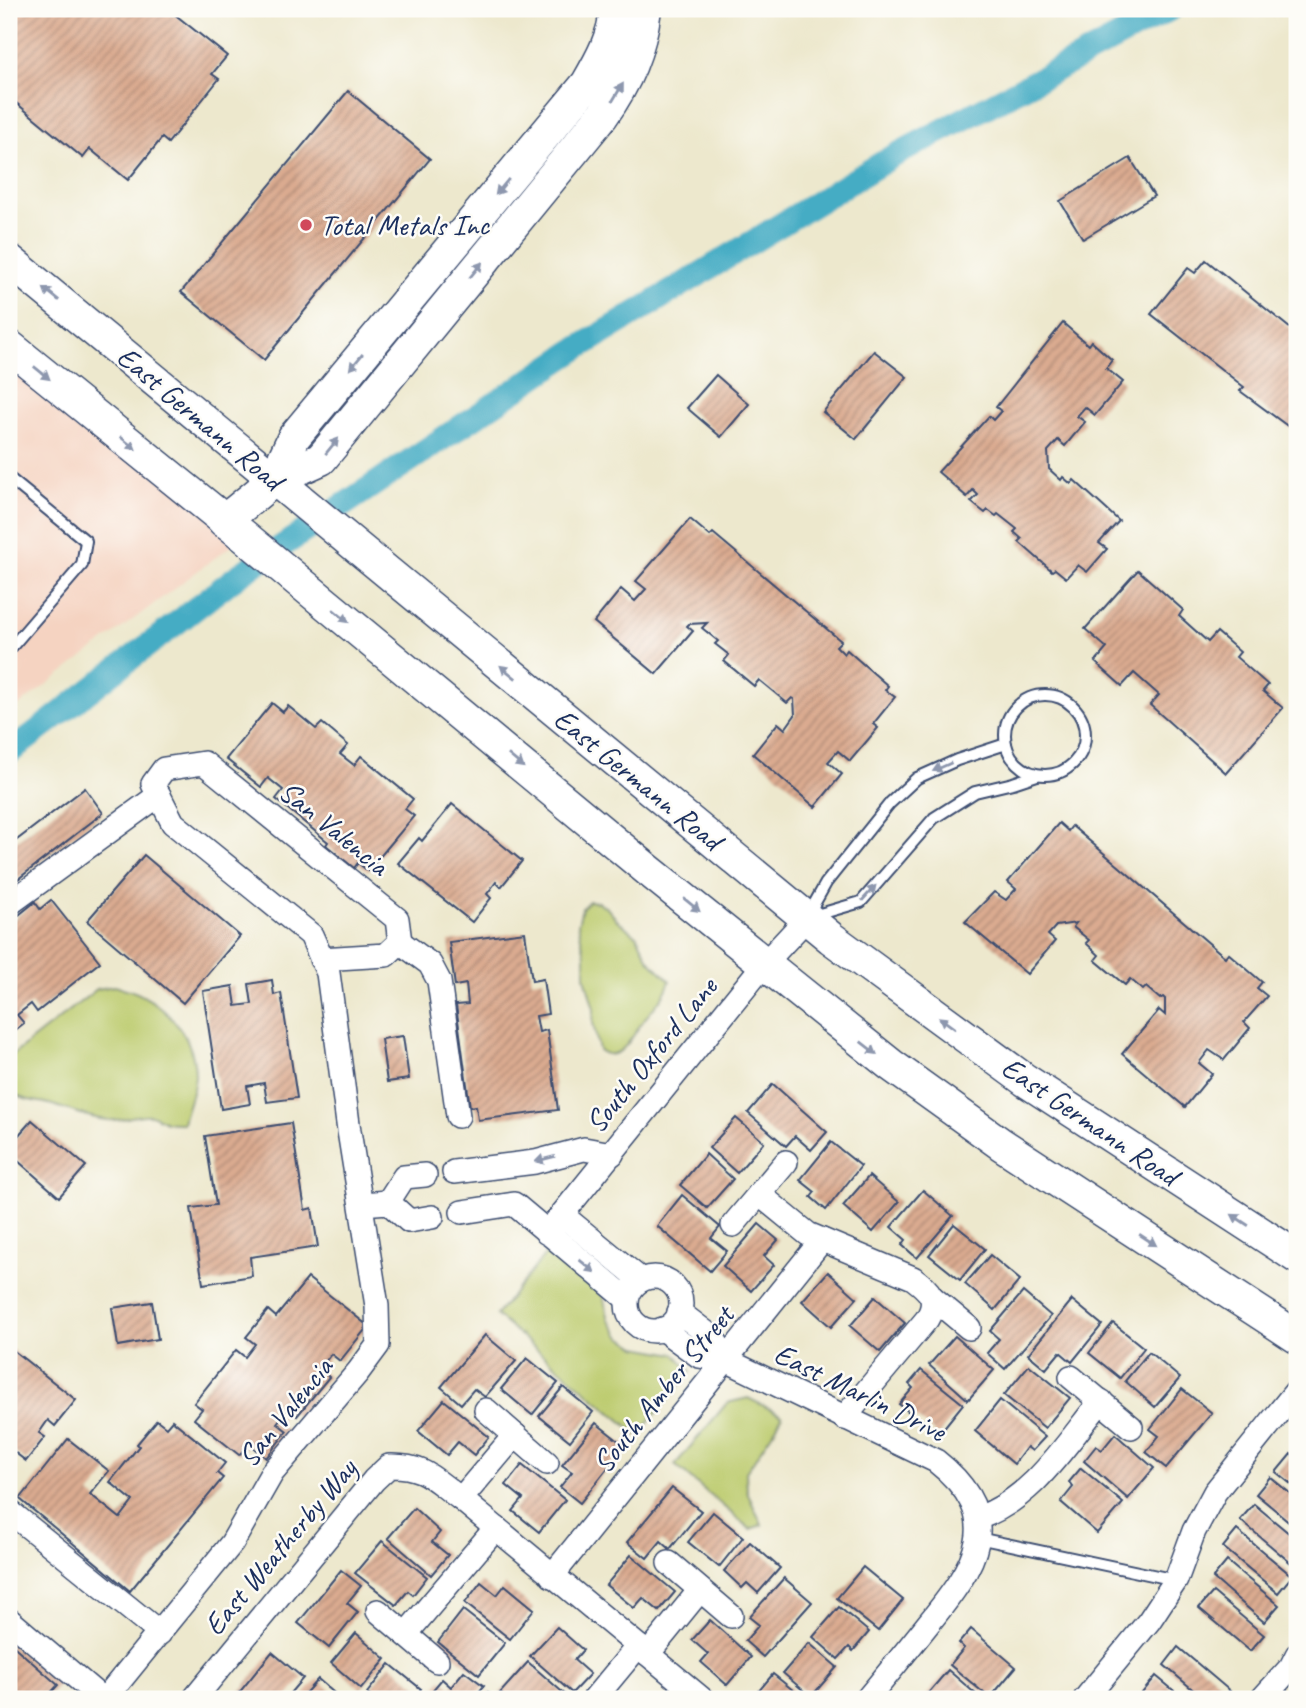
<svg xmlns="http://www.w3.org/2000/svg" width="1306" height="1708" font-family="Caveat,sans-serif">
<defs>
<pattern id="building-hatch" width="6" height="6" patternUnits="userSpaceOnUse" patternTransform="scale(1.75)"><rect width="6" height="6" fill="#dbab90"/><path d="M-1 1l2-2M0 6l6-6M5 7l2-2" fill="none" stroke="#b18c79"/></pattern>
</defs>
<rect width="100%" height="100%" fill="#fdfcf7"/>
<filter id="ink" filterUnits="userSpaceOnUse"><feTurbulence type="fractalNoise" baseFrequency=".0143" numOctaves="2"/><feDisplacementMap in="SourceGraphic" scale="14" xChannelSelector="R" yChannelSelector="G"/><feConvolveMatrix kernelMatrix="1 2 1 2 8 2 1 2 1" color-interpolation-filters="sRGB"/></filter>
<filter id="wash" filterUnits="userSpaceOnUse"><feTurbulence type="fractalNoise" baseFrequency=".00686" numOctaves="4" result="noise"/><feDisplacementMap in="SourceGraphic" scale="28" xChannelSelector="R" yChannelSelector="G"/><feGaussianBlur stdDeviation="1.57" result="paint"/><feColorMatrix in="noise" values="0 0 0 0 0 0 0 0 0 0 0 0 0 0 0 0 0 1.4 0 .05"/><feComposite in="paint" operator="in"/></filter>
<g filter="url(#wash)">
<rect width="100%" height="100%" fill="#ede8cd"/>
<!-- built -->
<polygon fill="#f5d3c1" points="9,341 244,536 9,713"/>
<!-- green -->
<g fill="#bccb6d" stroke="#6c7d66" stroke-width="2">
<path d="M 589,901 L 598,902 L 607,908 L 617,920 L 637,936 L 649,960 L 670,981 C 664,1000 651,1009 641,1024 C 631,1038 619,1065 599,1050 L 593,1023 L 594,1009 L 585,977 L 585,955 L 578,924 L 582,908 Z"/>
<path d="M 114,986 C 155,993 195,1031 195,1075 C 195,1090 186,1108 183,1123 C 177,1123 171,1123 166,1122 C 161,1120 156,1116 151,1115 C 136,1113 122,1122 107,1120 C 87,1118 68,1109 49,1104 C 31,1099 24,1103 9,1089 L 9,1058 L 97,989 Z"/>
<polygon points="549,1250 603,1296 609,1320 620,1336 637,1347 675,1354 691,1371 638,1435 496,1315"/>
<polygon points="748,1398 782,1415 777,1426 746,1472 747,1492 762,1525 750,1529 675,1465 727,1403"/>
</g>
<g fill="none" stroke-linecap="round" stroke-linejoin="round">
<!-- canal -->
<polyline stroke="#44acc4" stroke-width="24" points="9,753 236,577 572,352 890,158 1171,9"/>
</g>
<g id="blocks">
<!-- building -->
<g fill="url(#building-hatch)">
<polygon points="9,9 168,9 227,56 212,74 219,79 168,143 162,138 128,180 90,149 83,158 9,97"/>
<polygon points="348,91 430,159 264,360 181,292"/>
<polygon points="1130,158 1154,196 1083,239 1060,201"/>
<polygon points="1206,260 1297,334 1297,433 1240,391 1244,387 1151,314 1188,268 1195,273"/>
<polygon points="1063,323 1088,345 1091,341 1112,360 1106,368 1123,382 1095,415 1085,407 1077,416 1085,422 1065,446 1058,440 1048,451 1049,469 1061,480 1063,477 1071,484 1074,480 1119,521 1099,543 1107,549 1087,572 1078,565 1066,578 1055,569 1052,571 1019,542 1022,539 1014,532 1017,529 998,514 996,516 988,510 985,513 971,502 978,495 973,490 967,497 938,472 989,416 993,420 1001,411 996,407"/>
<polygon points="874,351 907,377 856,439 823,412"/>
<polygon points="716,375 749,404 721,437 687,408"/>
<polygon points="690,519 710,536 713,533 841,641 836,646 844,654 847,650 888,686 885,690 895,697 873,724 878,728 850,761 838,751 828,762 842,774 815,807 753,754 778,723 785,729 795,715 794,699 792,698 787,703 759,680 754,686 724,661 729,655 715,644 718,641 702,628 707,623 689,624 687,626 693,631 656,674 594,622 621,589 635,601 646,589 636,581"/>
<polygon points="1138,570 1183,610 1179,616 1208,642 1217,632 1240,652 1236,657 1268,685 1263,691 1283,708 1226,773 1150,705 1159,695 1134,673 1122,686 1095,662 1107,648 1085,629"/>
<polygon points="272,703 283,712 288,706 316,729 322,723 348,745 340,754 354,765 361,756 413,799 405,809 414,816 368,871 358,863 354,868 326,845 328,842 276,799 283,790 268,778 261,787 226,759"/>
<polygon points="85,788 103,813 18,879 9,867 9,846"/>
<polygon points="452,804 522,861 501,887 496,882 487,894 491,898 472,922 398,863 419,838 422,841"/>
<polygon points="1059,823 1068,831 1072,826 1225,957 1228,953 1262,982 1257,988 1267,996 1244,1022 1250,1028 1224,1060 1209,1050 1199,1063 1212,1074 1185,1107 1122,1054 1159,1010 1165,1015 1165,999 1163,997 1160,999 1146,987 1143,990 1130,979 1125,985 1095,960 1099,955 1086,943 1089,940 1073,927 1076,923 1056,926 1048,935 1055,941 1027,974 965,922 994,892 1006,900 1016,889 1008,882"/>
<polygon points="144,855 240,936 183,1003 87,921"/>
<polygon points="51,900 100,962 37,1012 31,1004 17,1015 24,1023 9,1035 9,923 35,902 40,909"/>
<polygon points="525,932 532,981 543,979 548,1014 536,1016 539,1032 547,1030 558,1110 478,1120 476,1106 470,1107 456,1005 468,1004 466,984 455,986 449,942"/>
<polygon points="272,980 274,995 281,993 297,1098 267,1102 264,1083 247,1086 250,1104 221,1109 203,991 233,986 236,1006 252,1004 249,984"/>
<polygon points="403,1036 409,1079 387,1082 381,1039"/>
<polygon points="773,1084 827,1132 811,1150 795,1136 786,1146 748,1113"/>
<polygon points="736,1118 764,1142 737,1173 709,1148"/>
<polygon points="32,1120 86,1166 59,1197 9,1153 9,1146"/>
<polygon points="291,1123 305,1210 312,1208 318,1247 250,1257 252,1276 203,1284 191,1208 216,1205 205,1136"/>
<polygon points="831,1142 861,1166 826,1210 811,1197 815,1192 800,1180"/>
<polygon points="706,1154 733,1179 707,1208 680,1185"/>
<polygon points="869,1176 899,1202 873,1232 843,1206"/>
<polygon points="923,1190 953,1216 917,1258 902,1245 906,1240 891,1227"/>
<polygon points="682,1195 720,1227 711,1238 727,1251 710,1271 657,1226"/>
<polygon points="759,1224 778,1240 764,1256 774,1265 751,1291 723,1266"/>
<polygon points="954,1224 985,1249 960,1280 929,1255"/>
<polygon points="990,1255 1020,1280 995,1310 965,1284"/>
<polygon points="828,1272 857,1298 831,1327 802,1301"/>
<polygon points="308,1278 368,1326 340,1361 331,1354 320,1369 329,1377 297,1416 288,1409 277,1423 287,1431 266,1458 249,1444 239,1455 194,1419 202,1409 194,1403 236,1350 245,1357 255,1344 246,1337 268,1310 276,1317"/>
<polygon points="1023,1292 1051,1316 1005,1369 987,1353 999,1339 990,1331"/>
<polygon points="875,1297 905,1323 880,1352 850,1326"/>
<polygon points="1072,1300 1102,1325 1072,1362 1060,1352 1046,1369 1028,1354"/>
<polygon points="152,1302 158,1339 118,1346 112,1308"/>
<polygon points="1113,1323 1144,1348 1120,1378 1089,1353"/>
<polygon points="485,1335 516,1361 485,1397 474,1389 461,1404 441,1387"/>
<polygon points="955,1336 994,1370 968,1400 929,1365"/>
<polygon points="9,1347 76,1400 55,1426 48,1420 39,1433 45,1437 26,1461 9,1448"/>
<polygon points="1149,1352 1180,1378 1155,1407 1125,1381"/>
<polygon points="527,1358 558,1383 532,1415 501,1389"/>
<polygon points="1029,1365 1070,1398 1045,1428 1004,1395"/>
<polygon points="921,1370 963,1404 938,1435 899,1404 913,1388 909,1384"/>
<polygon points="563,1387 593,1412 570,1441 539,1416"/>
<polygon points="1182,1389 1212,1413 1166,1468 1146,1452 1159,1436 1150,1429"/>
<polygon points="444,1400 489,1437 474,1455 458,1442 447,1455 418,1431"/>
<polygon points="1000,1400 1045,1437 1032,1451 1027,1447 1014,1464 975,1431"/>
<polygon points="157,1420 166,1427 172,1420 225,1463 217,1473 223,1478 130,1591 20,1499 68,1439 109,1471 90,1494 120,1518 133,1501 110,1482 139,1446 137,1444"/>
<polygon points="596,1423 625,1446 580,1503 560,1487 572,1472 562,1465"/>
<polygon points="1115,1434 1154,1468 1128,1499 1084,1461 1096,1446 1102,1450"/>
<polygon points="1291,1454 1297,1459 1297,1489 1276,1472"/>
<polygon points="522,1465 565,1500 539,1532 513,1511 523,1499 506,1485"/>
<polygon points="1081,1468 1123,1503 1097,1533 1061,1502 1073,1487 1069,1482"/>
<polygon points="1270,1477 1297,1499 1297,1528 1256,1494"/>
<polygon points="672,1488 701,1511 670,1549 661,1541 647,1558 627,1542"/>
<polygon points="1254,1504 1297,1540 1297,1556 1291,1563 1240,1520"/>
<polygon points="414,1508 440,1532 432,1542 448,1555 431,1575 388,1538"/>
<polygon points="713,1512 743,1537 719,1567 688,1542"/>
<polygon points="1237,1530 1292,1576 1278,1593 1223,1547"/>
<polygon points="382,1541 427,1577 413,1595 408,1591 396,1605 355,1573"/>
<polygon points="750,1542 780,1568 758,1593 747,1583 742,1588 724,1571"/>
<polygon points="631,1555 675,1592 659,1611 643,1598 634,1608 606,1585"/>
<polygon points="1227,1561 1279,1605 1264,1622 1213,1578"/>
<polygon points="863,1567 903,1600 878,1631 837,1598"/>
<polygon points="341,1570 361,1586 347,1603 358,1612 329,1648 298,1623"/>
<polygon points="784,1578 812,1602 763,1657 745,1641 759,1625 749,1617"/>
<polygon points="481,1582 497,1595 505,1585 534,1609 510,1639 465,1603"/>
<polygon points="1213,1592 1264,1635 1250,1651 1199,1608"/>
<polygon points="839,1607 869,1632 853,1651 849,1647 838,1659 813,1637"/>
<polygon points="463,1610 505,1643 479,1675 438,1642"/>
<polygon points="710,1620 751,1657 727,1685 701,1662 708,1654 692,1640"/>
<polygon points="557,1627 583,1650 574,1660 590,1674 572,1693 530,1656"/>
<polygon points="971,1629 1016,1667 990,1698 950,1665 964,1648 959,1643"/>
<polygon points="356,1633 386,1659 361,1689 331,1663"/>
<polygon points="9,1642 58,1685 45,1699 9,1699"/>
<polygon points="809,1643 837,1667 811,1697 783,1673"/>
<polygon points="1178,1647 1230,1691 1223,1699 1204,1699 1164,1665"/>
<polygon points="272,1652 303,1678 285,1699 234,1699"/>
<polygon points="528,1662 568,1697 566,1699 508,1699 500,1693"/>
<polygon points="390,1664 421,1689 413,1699 375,1699 367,1693"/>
<polygon points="948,1670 977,1695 973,1699 923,1699"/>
<polygon points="464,1671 484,1686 473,1699 425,1699 442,1679 451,1687"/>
<polygon points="773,1674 804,1699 752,1699"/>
<polygon points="1156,1676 1184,1699 1150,1699 1142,1693"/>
<polygon points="318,1679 341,1699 300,1699"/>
<polygon points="488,1692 497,1699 481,1699"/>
</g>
</g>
</g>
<g filter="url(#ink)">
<use href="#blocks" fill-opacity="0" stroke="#3a4b6f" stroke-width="2"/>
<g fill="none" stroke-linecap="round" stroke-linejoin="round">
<!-- lane casing -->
<g stroke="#3a4b6f" stroke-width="14">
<g id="lane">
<polyline points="9,478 86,541 82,565 9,650"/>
<circle cx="1045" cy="735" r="40"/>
<polyline points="808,915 826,883 890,803 917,778 957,760 1006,744"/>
<polyline points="813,916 861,902 934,818 975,792 1013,783 1037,775"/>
<polyline points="978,1538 1176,1580"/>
</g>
</g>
<!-- street casing -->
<g stroke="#3a4b6f" stroke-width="26">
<g id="street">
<polyline points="9,904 159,795"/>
<polyline points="400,942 430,964 439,981 458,1116"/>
<polyline points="454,1172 535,1162 584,1149 612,1154"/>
<path d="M 759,1194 L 808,1234 L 913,1278 C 930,1291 939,1299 927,1319 L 844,1418"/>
<polyline points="388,1202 404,1177 425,1175"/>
<polyline points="362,1204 388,1202 409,1221 432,1217"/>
<polyline points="462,1212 514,1204 627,1299"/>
<polyline points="562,1215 641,1280"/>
<polyline points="733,1225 786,1162"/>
<polyline points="547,1233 765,963 807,918"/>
<circle cx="654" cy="1304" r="27"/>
<polyline points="933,1298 969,1328"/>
<polyline points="679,1312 713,1338 728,1361"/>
<path d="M 662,1329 L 699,1356 L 728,1361 L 936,1461 C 1008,1518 976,1565 928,1624 C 908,1649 888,1674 867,1699"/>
<polyline points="1071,1377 1131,1427"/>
<polyline points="486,1410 547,1463"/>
<polyline points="461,1499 515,1435"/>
<polyline points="9,1511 160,1633"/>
<path d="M 978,1518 C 1033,1499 1065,1445 1101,1401"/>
<polyline points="669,1563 731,1616"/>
<polyline points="552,1576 822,1240"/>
<polyline points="378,1611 437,1661"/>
<polyline points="9,1620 102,1699"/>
<polyline points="406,1634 496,1528"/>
<polyline points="648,1654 700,1590"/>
<polyline points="105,1699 232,1543 272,1473 358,1372 378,1345 377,1306 349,1131 328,973 311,935 173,823 153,784 164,769 204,763 397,919 400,942 386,955 321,959"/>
<path d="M 194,1699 L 374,1480 L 389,1466 C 425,1465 433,1479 461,1499 L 702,1699"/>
<polyline points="594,1699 638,1646"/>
<polyline points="1085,1699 1149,1621 1176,1580 1194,1531 1215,1492 1297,1390"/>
<polyline points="1262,1699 1291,1667 1297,1655"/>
</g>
</g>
<!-- secondary casing -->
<g stroke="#3a4b6f" stroke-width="35">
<g id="secondary">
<polyline points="9,260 831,938 1025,1080 1297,1257"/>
<polyline points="9,346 244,536 648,870 891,1065 1001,1144 1297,1337"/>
<path d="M 274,480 L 294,437 L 587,84 C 601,60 614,37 616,9"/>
<path d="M 224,521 L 274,480 L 321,459 L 602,116 C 626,82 640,50 645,9"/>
</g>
</g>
<!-- lane -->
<use href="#lane" stroke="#fff" stroke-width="10"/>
<!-- street -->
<use href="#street" stroke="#fff" stroke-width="23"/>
<!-- secondary -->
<use href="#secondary" stroke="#fff" stroke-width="32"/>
</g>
<!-- one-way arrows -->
<defs><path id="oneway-solid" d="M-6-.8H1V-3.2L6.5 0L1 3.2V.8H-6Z" transform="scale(1.75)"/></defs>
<g fill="#8d97ae">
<use href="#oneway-solid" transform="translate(618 92) rotate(-59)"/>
<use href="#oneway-solid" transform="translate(502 187) rotate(130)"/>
<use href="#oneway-solid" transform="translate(476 270) rotate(-51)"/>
<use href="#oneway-solid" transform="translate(51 294) rotate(-141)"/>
<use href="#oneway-solid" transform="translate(356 362) rotate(130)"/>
<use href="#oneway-solid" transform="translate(42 373) rotate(39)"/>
<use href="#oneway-solid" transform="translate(128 443) rotate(39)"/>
<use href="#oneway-solid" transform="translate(332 446) rotate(-51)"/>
<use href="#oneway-solid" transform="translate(341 616) rotate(40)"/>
<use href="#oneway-solid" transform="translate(508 672) rotate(-141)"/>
<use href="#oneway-solid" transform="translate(516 761) rotate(40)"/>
<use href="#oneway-solid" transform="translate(942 767) rotate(156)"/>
<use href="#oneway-solid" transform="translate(869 893) rotate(-48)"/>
<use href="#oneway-solid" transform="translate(692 905) rotate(39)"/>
<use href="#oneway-solid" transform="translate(947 1023) rotate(-144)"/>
<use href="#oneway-solid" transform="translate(869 1048) rotate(38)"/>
<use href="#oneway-solid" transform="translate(545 1159) rotate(165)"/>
<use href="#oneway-solid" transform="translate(1240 1220) rotate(-147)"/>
<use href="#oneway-solid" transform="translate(1148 1240) rotate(33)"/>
<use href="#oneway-solid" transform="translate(587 1266) rotate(39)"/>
</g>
</g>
<!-- markers -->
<circle fill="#d1495b" stroke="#fdfcf7" stroke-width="2.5" cx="306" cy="225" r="7"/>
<g text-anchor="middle" stroke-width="5" stroke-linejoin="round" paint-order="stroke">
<!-- poi labels -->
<g font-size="30" fill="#1b2f5e" stroke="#fdfcf7" text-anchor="start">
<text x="320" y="235">Total Metals Inc</text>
</g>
<!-- street labels -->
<g font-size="30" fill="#1b2f5e" stroke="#fdfcf7">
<text transform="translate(200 418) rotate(40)" y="10">East Germann Road</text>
<text transform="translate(638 779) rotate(39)" y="10">East Germann Road</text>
<text transform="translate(334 828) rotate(39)" y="10">San Valencia</text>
<text transform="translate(651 1055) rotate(-51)" y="10">South Oxford Lane</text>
<text transform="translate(1090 1121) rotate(34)" y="10">East Germann Road</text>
<text transform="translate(663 1389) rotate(-51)" y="10">South Amber Street</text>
<text transform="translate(860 1392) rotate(26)" y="10">East Marlin Drive</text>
<text transform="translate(285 1412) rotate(-51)" y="10">San Valencia</text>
<text transform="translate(280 1547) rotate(-50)" y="10">East Weatherby Way</text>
</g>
</g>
<!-- margin -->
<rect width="1306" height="1708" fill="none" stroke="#fdfcf7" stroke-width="35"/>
</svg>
